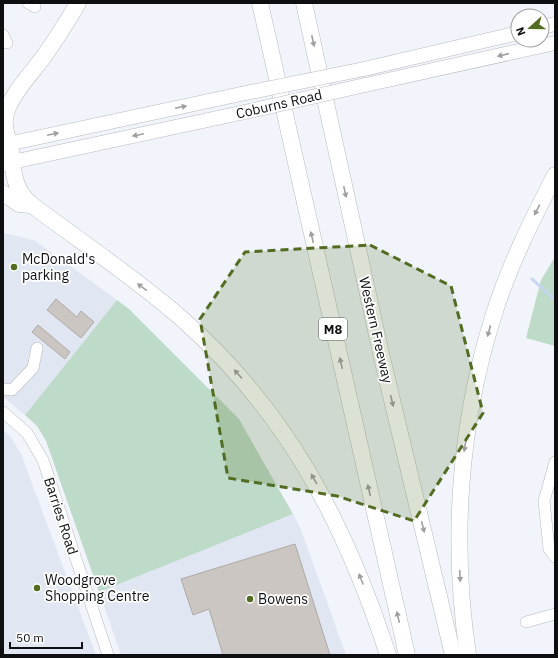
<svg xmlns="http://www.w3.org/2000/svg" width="558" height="658" font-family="'IBM Plex Sans',sans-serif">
<rect width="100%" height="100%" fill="#f1f4fa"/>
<!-- built -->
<g fill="#e0e7f2">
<polygon points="3,233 34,240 117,300 25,415 3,397"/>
<polygon points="3,430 10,436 21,454 96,655 3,655"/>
<polygon points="293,514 300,527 346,655 121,655 99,592"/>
</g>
<!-- green -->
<g fill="#bedac9">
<polygon points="555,257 555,346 526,338 541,280"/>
<polygon points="117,300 129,309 239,419 293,514 99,592 46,441 37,426 25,415"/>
</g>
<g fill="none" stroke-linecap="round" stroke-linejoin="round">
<!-- stream -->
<polyline stroke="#c6d5f0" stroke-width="3" points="532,279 555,300"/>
</g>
<!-- building -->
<g fill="#ccc6c2" stroke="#afa9a5">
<polygon points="56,299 77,317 81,311 94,322 81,338 47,310"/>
<polygon points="38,325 70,352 65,359 32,332"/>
<polygon points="295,544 330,655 223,655 209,609 193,615 181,579"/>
</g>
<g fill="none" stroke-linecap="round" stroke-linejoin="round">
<!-- minor casing -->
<g stroke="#b7bac0" stroke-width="12">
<g id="minor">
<polyline points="28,3 35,7"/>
<polyline points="3,35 7,43"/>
<polyline points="3,389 12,390 33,368 37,348"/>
<polyline points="3,412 27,433 43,460 108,655"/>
<polyline points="555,462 544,501 549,549 555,557"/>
<polyline points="526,622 555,614"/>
</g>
</g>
<!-- major casing -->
<g stroke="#b7bac0" stroke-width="15">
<g id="major">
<polyline points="542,27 555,24"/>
<polyline points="364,69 518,33"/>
<polyline points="365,85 555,43"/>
<polyline points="3,145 241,94"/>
<polyline points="3,164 245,112"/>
</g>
</g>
<!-- highway casing -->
<g stroke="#b7bac0" stroke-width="17">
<g id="highway">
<path d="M 78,3 C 67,22 55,41 42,59 C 30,75 8,98 5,118 C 3,130 10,144 12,156 C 13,176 16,192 32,205 C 81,242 134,277 181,318 C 287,411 345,523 388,655"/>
<polyline points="260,3 407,655"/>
<polyline points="304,3 382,358 453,655"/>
<polyline points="3,193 19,204 30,205"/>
<path d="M 468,655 C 451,541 459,424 494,314 C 509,266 532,220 555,175"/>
</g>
</g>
<!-- minor -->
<use href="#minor" stroke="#fff" stroke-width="11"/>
<!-- major -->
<use href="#major" stroke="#fff" stroke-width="14"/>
<!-- highway -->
<use href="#highway" stroke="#fff" stroke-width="16"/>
<!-- major-bridge casing -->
<g stroke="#b7bac0" stroke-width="15" stroke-linecap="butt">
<g id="major-bridge">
<polyline points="241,94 364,69"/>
<polyline points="245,112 365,85"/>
</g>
</g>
<!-- major-bridge -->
<use href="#major-bridge" stroke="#fff" stroke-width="14"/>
</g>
<!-- one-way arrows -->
<defs><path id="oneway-solid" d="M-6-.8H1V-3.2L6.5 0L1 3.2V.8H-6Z"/></defs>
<g fill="#9f9fa0">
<use href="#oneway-solid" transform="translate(313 41) rotate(78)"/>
<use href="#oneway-solid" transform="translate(503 55) rotate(167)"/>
<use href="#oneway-solid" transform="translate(181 107) rotate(-12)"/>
<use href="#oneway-solid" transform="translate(53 134) rotate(-12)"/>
<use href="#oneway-solid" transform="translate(138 135) rotate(168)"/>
<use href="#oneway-solid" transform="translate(345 192) rotate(78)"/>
<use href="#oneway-solid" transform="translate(537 210) rotate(117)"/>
<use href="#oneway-solid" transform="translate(312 237) rotate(-103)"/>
<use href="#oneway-solid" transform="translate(142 287) rotate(-144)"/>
<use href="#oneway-solid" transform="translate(489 331) rotate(105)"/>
<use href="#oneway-solid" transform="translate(341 363) rotate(-103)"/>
<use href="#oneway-solid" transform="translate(238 374) rotate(-132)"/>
<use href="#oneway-solid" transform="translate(392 401) rotate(76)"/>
<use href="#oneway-solid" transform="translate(465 446) rotate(99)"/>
<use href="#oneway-solid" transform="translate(314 479) rotate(-120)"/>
<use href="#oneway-solid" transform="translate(369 490) rotate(-103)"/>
<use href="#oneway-solid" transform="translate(423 527) rotate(76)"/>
<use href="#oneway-solid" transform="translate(460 576) rotate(87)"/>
<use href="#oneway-solid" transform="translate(361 579) rotate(-112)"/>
<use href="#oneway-solid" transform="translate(398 617) rotate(-103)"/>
</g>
<!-- marked area -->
<path fill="#526d21" fill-opacity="0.2" stroke="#526d21" stroke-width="3" stroke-dasharray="8 5" stroke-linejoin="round" d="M 370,245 L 451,286 L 483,413 L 414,521 L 337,496 L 228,478 L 200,319 L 245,252 Z"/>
<!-- markers -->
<g fill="#526d21" stroke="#fff" stroke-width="1.5">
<circle cx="14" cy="267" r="4"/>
<circle cx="37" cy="588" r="4"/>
<circle cx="250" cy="599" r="4"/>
</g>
<g text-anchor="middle" stroke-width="3.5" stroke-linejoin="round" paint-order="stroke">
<!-- shield labels -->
<rect fill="#fff" stroke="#565758" stroke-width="1" x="319" y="318" width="28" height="22" rx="3"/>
<g font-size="13" font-weight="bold" fill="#0e0f11">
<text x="333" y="334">M8</text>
</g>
<!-- street labels -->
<g font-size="14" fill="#0e0f11" stroke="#fff">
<text transform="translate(279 104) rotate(-13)" y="5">Coburns Road</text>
<text transform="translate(376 330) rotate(77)" y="5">Western Freeway</text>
<text transform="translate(61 516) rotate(72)" y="5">Barries Road</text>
</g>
<!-- poi labels -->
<g font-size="14" fill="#0e0f11" stroke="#fff" text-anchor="start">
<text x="22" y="264">McDonald's<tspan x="22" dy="16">parking</tspan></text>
<text x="45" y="585">Woodgrove<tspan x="45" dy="16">Shopping Centre</tspan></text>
<text x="258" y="604">Bowens</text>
</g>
</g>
<!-- border -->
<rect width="558" height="658" fill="none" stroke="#0e0f11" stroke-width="8"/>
<!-- north arrow -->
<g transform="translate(530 28) rotate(249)"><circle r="19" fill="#ffffff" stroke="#9f9fa0"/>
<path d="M0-3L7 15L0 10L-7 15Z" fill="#526d21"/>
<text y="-6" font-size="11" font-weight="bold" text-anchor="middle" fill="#0e0f11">N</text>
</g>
<!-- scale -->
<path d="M10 642v6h72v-6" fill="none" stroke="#0e0f11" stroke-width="2"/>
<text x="16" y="642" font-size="12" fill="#0e0f11" stroke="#ffffff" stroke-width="3" paint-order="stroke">50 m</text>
</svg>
